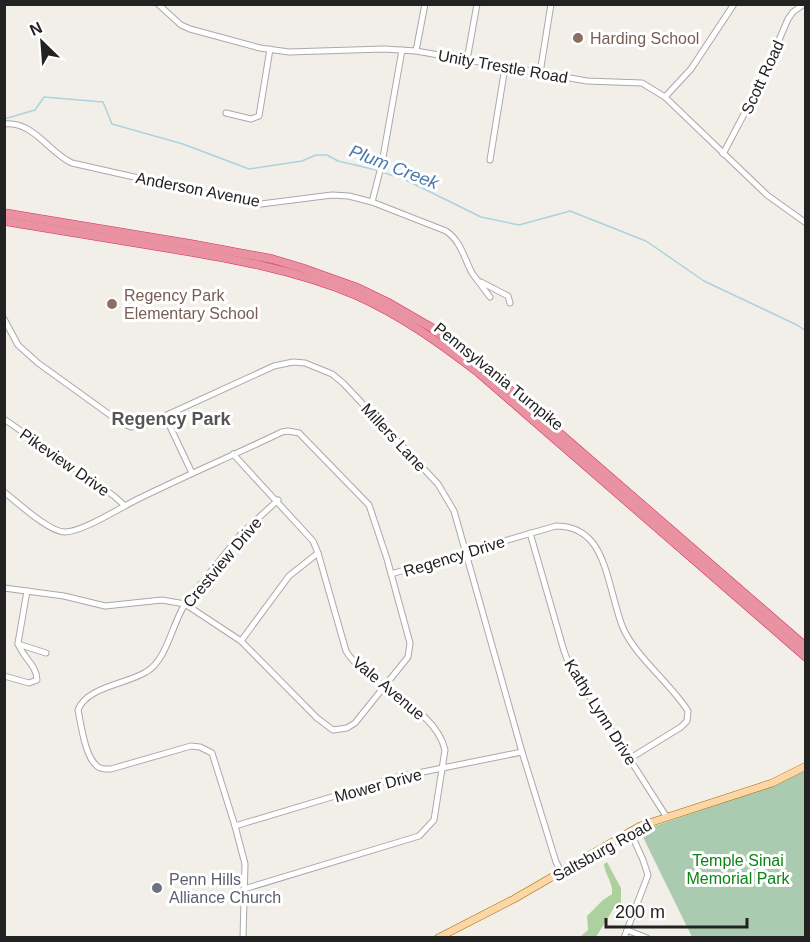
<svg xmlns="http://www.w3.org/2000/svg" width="810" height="942" font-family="Helvetica,sans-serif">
<rect width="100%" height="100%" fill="#f2efe9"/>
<!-- forest -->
<path fill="#add19e" d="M 607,862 L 621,888 L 621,903 L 614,908 L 596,937 L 580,937 L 588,930 L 587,916 L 603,900 L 612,894 C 613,882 605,875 604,864 Z"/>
<!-- cemetery -->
<polygon fill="#aacbaf" points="805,771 805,937 692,937 640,831 769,787"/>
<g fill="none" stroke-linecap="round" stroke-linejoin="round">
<!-- stream -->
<polyline stroke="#aad3df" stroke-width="1.5" points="4,119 35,110 44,97 103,102 112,124 183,144 249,169 302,161 316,155 327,155 338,161 376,170 406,180 481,217 519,225 570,211 646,241 704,281 797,325 806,331"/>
<!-- minor casing -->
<g stroke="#a9a9a9" stroke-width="7">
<g id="minor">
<polyline points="158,4 181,25 190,29 260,48 289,52 384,49 416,51 587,81 642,83 665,97 767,195 806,223"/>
<polyline points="416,51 425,4"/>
<polyline points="467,60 477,4"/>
<polyline points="540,73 551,4"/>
<polyline points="665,97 691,69 734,4"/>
<polyline points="226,113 251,119 259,116 270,49"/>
<path d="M 4,124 C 34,121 48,152 72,163 L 236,200 L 261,204 L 332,195 L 349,196 L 372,202 L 446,231 C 461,241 464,258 472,273 C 478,281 484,289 490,297"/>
<polyline points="723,154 761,82 788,19 793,12 804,4"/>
<polyline points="490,160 505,67"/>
<polyline points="372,202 382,163 402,50"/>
<polyline points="481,282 508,296 510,303"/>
<polyline points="4,319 18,345 38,363 117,420 131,427 145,425 274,366 293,362 305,363 332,374 343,383 438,484 454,511 522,752 556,862 562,873"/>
<polyline points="165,416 192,473"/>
<polyline points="4,419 114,496 125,506"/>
<path d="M 233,454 L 313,541 L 318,553 L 346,651 C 368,687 435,706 445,750 L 434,820 L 419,836 L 244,889"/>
<path d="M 4,492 C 17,502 49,532 65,532 C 82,532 120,508 136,500 C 185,476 234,455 282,432 L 288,431 L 299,433 L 369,505 L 387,559 L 410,643 L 408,657 L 355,723 L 347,728 L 333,730 L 317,718 L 241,641 L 185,604 L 162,600 L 105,606 L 64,596 L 4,588"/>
<polyline points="530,533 564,651 569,664 666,816"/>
<path d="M 391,574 L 556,526 C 570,526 583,531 592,542 C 608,561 613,604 623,628 C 636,657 670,683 688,711 L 687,721 L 681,727 L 629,759"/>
<polyline points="241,641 289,576 318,553"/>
<polyline points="18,644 46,653"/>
<path d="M 4,676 L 29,683 L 37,680 C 37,665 22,657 18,643 L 27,591"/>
<polyline points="235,826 398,777 522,752"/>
<polyline points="627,930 647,938"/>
<path d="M 243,938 L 245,864 L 235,826 L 212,753 L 200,747 L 191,746 L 111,769 C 106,769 101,770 97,766 C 85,757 81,724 78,710 C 86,687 127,684 146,672 C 167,660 172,624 185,604 L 241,534 L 278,500"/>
<polyline points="624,938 648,875 643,860 630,831"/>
</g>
</g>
<!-- major casing -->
<g stroke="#a06b00" stroke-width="8">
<polyline id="major" points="438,938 514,899 640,826 772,783 806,766"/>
</g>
<!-- highway casing -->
<g stroke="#dc2a67" stroke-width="9">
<g id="highway">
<polyline points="4,213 191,244 272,259 302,268 358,288 387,302 432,328 481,365 806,647"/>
<path d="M 4,221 C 57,230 109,238 162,247 C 228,258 294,269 356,295 C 401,315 440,343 479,373 L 806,657"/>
</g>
</g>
<!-- minor -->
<use href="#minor" stroke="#fff" stroke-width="5"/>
<!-- major -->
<use href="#major" stroke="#fcd6a4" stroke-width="7"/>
<!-- highway -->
<use href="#highway" stroke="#e892a2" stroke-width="8"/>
</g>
<!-- markers -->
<g fill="#8d6e63" stroke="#fff" stroke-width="2">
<circle cx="578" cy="38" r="6"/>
<circle cx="112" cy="304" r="6"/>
</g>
<circle fill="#6b7280" stroke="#fff" stroke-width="2" cx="157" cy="888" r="6"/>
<g text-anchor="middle" stroke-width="6" stroke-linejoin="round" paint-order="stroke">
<!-- education labels -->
<g font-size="16" fill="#785e54" stroke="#fff" text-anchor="start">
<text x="590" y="44">Harding School</text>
<text x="124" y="301">Regency Park<tspan x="124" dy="18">Elementary School</tspan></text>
</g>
<!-- street labels -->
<g font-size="16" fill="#222" stroke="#fff">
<text transform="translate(503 66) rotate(10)" y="6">Unity Trestle Road</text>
<text transform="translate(762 77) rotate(-65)" y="6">Scott Road</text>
<text transform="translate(198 189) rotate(11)" y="6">Anderson Avenue</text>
<text transform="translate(499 376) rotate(39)" y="6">Pennsylvania Turnpike</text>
<text transform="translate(394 437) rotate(47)" y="6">Millers Lane</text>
<text transform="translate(65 462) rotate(35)" y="6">Pikeview Drive</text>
<text transform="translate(454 556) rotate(-17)" y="6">Regency Drive</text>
<text transform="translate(222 562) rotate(-50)" y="6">Crestview Drive</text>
<text transform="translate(389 688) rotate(40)" y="6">Vale Avenue</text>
<text transform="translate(601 712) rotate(58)" y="6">Kathy Lynn Drive</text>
<text transform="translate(378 785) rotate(-15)" y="6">Mower Drive</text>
<text transform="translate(602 850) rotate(-29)" y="6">Saltsburg Road</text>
</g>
<!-- park labels -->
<g font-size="16" fill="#0c8416" stroke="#fff">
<text x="738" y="866">Temple Sinai<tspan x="738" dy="18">Memorial Park</tspan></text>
</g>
<!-- worship labels -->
<g font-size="16" fill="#5b616d" stroke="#fff" text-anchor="start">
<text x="169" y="885">Penn Hills<tspan x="169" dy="18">Alliance Church</tspan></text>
</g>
<!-- water labels -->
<g font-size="18" font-style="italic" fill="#4a7aab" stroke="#fff">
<text transform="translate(394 167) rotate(21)" y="6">Plum Creek</text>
</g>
<!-- neighbourhood labels -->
<g font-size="18" font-weight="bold" fill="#555" stroke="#fff">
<text x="171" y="425">Regency Park</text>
</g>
</g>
<!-- border -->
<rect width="810" height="942" fill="none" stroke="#222222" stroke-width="12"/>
<!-- north arrow -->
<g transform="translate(42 42) rotate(335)" stroke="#ffffff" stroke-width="4.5" paint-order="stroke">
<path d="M0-4.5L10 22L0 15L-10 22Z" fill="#222222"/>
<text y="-9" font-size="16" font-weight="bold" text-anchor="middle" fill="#222222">N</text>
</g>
<!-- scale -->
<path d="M606 918v9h141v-9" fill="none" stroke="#222222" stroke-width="3"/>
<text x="615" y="918" font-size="18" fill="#222222" stroke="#ffffff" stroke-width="4.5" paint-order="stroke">200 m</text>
</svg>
